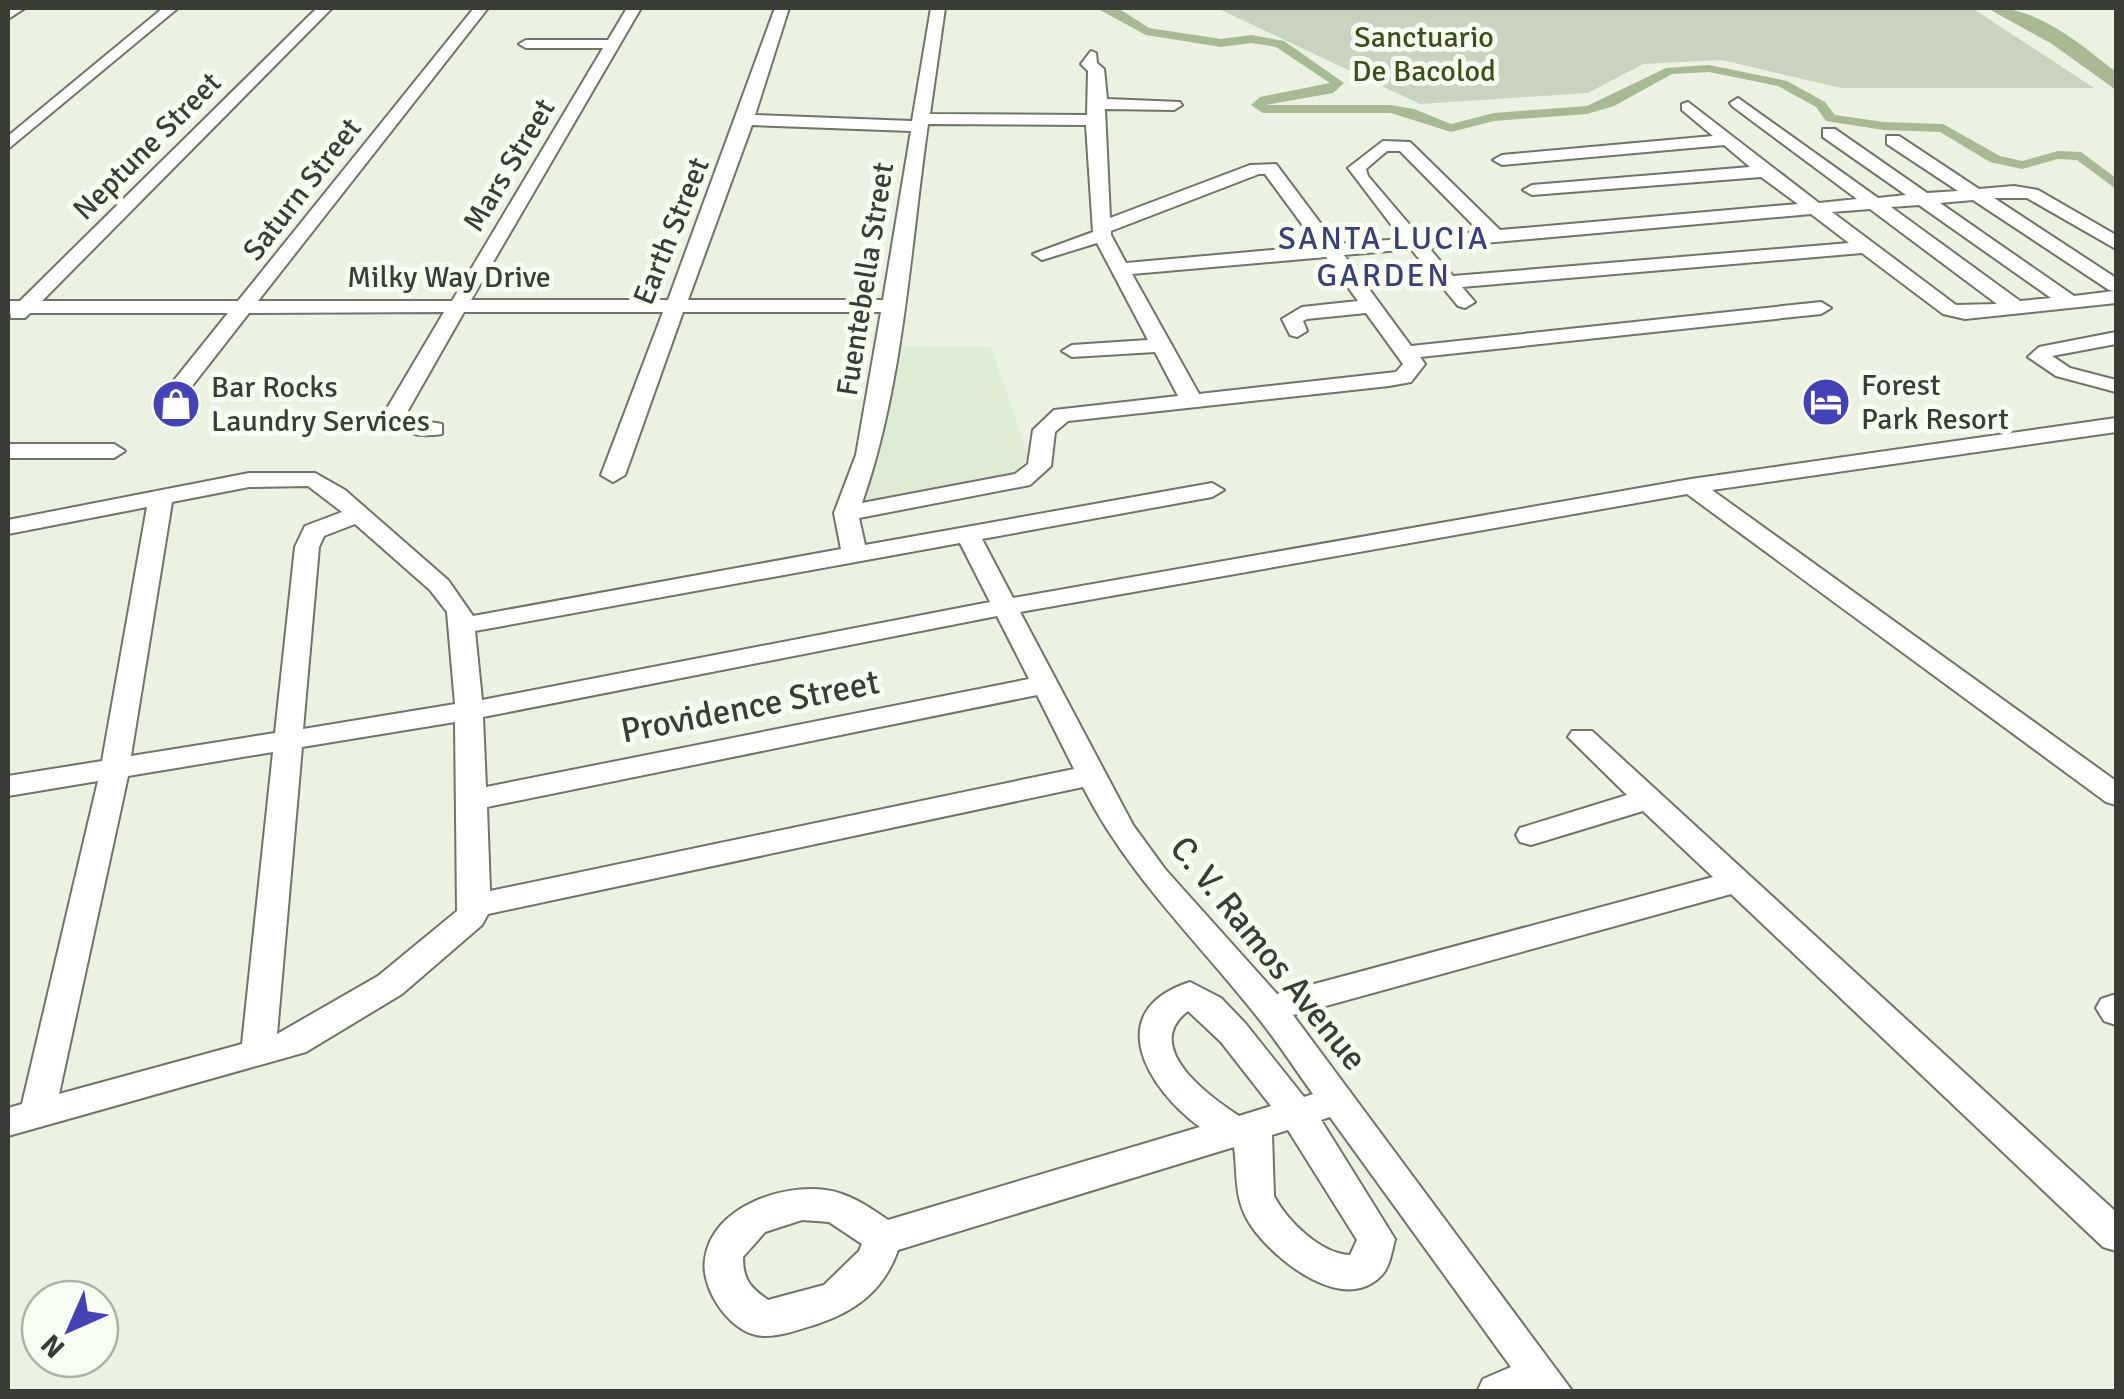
<svg xmlns="http://www.w3.org/2000/svg" width="2124" height="1399" font-family="Signika,sans-serif">
<rect width="100%" height="100%" fill="#ebf2e2"/>
<!-- built -->
<polygon fill="#e0ebd3" points="893,347 991,347 1028,456 1016,475 866,503"/>
<!-- green -->
<polygon fill="#c9d3bd" points="1217,8 1972,8 2094,88 1841,88 1722,60 1643,64 1588,93 1420,104"/>
<g fill="none" stroke-linecap="round" stroke-linejoin="round">
<!-- canal -->
<polygon fill="#a9b994" fill-rule="evenodd" points="1096,8 1121,10 1149,28 1221,39 1251,35 1284,41 1344,83 1333,93 1266,105 1391,105 1414,109 1451,124 1494,113 1587,106 1666,68 1709,65 1787,81 1825,102 1835,115 1884,122 1943,124 2000,156 2022,161 2058,151 2081,152 2116,178 2116,189 2077,160 2058,159 2022,169 1990,162 1940,132 1884,130 1826,121 1816,107 1778,86 1709,72 1672,74 1614,106 1587,114 1494,121 1451,132 1391,113 1263,113 1251,105 1260,97 1330,83 1276,47 1251,43 1221,47 1146,35"/>
<!-- river -->
<path fill="#a9b994" fill-rule="evenodd" d="M 1987,8 C 2036,5 2079,43 2116,72 L 2116,90 L 2052,44 Z"/>
<!-- minor casing -->
<g stroke="#6f7567" stroke-width="4">
<g id="minor">
<polygon points="25,8 8,19 9,8"/>
<polygon points="163,8 178,8 8,149 8,136"/>
<path d="M 317,8 L 332,8 L 42,301 L 238,301 L 474,8 L 488,8 L 258,301 L 452,301 L 603,48 L 526,48 L 519,44 L 526,40 L 608,40 L 627,8 L 641,8 L 471,300 L 668,300 L 775,8 L 789,8 L 755,115 L 912,121 L 931,8 L 945,8 L 930,114 L 1087,115 L 1088,71 L 1081,64 L 1091,51 L 1096,53 L 1097,63 L 1104,69 L 1107,99 L 1180,102 L 1182,105 L 1174,110 L 1105,109 L 1110,218 L 1250,165 L 1276,164 L 1336,244 L 1402,239 L 1348,168 L 1383,141 L 1410,142 L 1500,230 L 1798,204 L 1761,177 L 1532,195 L 1523,190 L 1532,185 L 1750,167 L 1724,145 L 1502,165 L 1493,160 L 1502,155 L 1713,136 L 1682,110 L 1682,104 L 1688,102 L 1819,203 L 1857,199 L 1732,106 L 1730,103 L 1738,98 L 1878,198 L 1906,195 L 1823,137 L 1823,129 L 1835,129 L 1927,193 L 1958,191 L 1887,144 L 1887,136 L 1899,136 L 1979,189 L 2014,186 L 2038,190 L 2116,235 L 2116,249 L 2027,198 L 1994,198 L 2116,278 L 2116,303 L 1965,319 L 1943,314 L 1862,253 L 1462,287 L 1475,302 L 1465,308 L 1458,306 L 1411,249 L 1344,255 L 1411,346 L 1821,302 L 1831,308 L 1821,314 L 1420,357 L 1425,364 L 1411,382 L 1389,386 L 1068,421 L 1055,432 L 1051,466 L 1030,485 L 859,518 L 865,545 L 1212,483 L 1224,490 L 1212,497 L 982,539 L 1013,598 L 1691,479 L 2116,418 L 2116,432 L 1712,490 L 2116,781 L 2116,805 L 2106,802 L 1687,494 L 1020,612 L 1133,825 L 1165,869 L 1277,994 L 1713,877 L 1643,811 L 1531,845 L 1520,842 L 1516,835 L 1520,828 L 1627,795 L 1568,737 L 1572,731 L 1592,731 L 2116,1212 L 2116,1251 L 2103,1247 L 1731,894 L 1293,1015 L 1573,1392 L 1477,1392 L 1483,1379 L 1511,1367 L 1330,1117 L 1321,1120 L 1395,1239 C 1392,1251 1390,1266 1382,1275 C 1344,1316 1275,1260 1252,1227 C 1233,1200 1238,1175 1234,1147 L 898,1250 C 884,1290 856,1311 817,1324 C 801,1329 782,1336 765,1336 C 732,1337 700,1289 705,1259 C 712,1207 781,1184 826,1190 C 849,1193 869,1207 888,1220 L 1200,1127 C 1148,1089 1100,1011 1190,982 L 1221,998 L 1245,1023 L 1304,1097 L 1313,1094 C 1295,1069 1278,1043 1259,1019 C 1198,941 1128,876 1083,787 L 488,914 L 482,925 L 402,994 L 306,1052 L 8,1136 L 8,1108 L 22,1104 L 98,781 L 8,796 L 8,776 L 102,761 L 147,507 L 8,534 L 8,520 L 249,473 L 315,473 L 345,490 L 448,580 L 473,616 L 841,549 L 834,513 L 856,455 L 881,312 L 683,312 L 625,475 L 613,482 L 601,475 L 663,312 L 464,312 L 406,414 L 411,419 L 442,424 L 442,434 C 419,438 397,433 383,415 L 444,312 L 249,313 L 174,409 L 166,411 L 155,404 L 228,313 L 30,313 L 25,318 L 11,318 L 8,301 L 20,301 ZM 928,124 L 1086,125 L 1093,232 L 1033,254 L 1042,260 L 1097,243 L 1148,340 L 1072,345 L 1062,351 L 1072,357 L 1155,352 L 1178,396 L 1054,410 L 1033,430 L 1028,464 L 1015,474 L 862,503 C 904,383 910,249 928,124 ZM 752,125 L 911,131 L 883,300 L 688,300 ZM 1387,151 L 1400,151 L 1480,232 L 1420,237 L 1368,176 L 1366,169 ZM 1259,174 L 1265,174 L 1318,246 L 1126,263 L 1111,235 L 1111,231 ZM 1973,200 L 2109,290 L 2114,291 L 2074,296 L 1940,203 ZM 1919,205 L 2051,298 L 2020,301 L 1891,207 ZM 1870,209 L 1997,304 L 1956,305 L 1832,212 ZM 1811,214 L 1849,243 L 1453,276 L 1429,248 ZM 1326,257 L 1358,301 L 1302,307 L 1282,319 L 1290,335 L 1297,337 L 1307,331 L 1303,321 L 1307,319 L 1366,313 L 1403,364 L 1396,372 L 1199,394 L 1132,274 ZM 308,486 L 342,512 L 305,526 L 295,547 L 275,733 L 131,756 L 172,502 L 249,487 ZM 355,524 L 430,590 L 447,612 L 455,704 L 303,729 L 319,547 L 324,536 ZM 960,543 L 990,602 L 482,700 L 475,631 ZM 997,616 L 1029,679 L 486,787 L 483,717 ZM 1037,695 L 1074,769 L 490,891 L 487,807 ZM 455,722 L 457,911 L 378,976 L 277,1034 L 302,747 ZM 273,752 L 242,1044 L 59,1094 L 128,776 ZM 1188,1011 L 1221,1042 L 1271,1106 L 1239,1116 C 1210,1097 1140,1047 1188,1011 ZM 1288,1130 L 1357,1240 L 1350,1255 C 1321,1254 1287,1221 1274,1196 L 1272,1135 ZM 802,1220 L 829,1222 L 862,1244 L 859,1251 L 824,1285 L 768,1300 C 750,1287 743,1280 743,1257 L 765,1232 Z"/>
<polygon points="2116,332 2116,344 2052,356 2070,368 2116,380 2116,392 2056,376 2028,357 2039,347"/>
<polygon points="8,444 114,444 125,451 114,458 8,458"/>
<polygon points="2113,995 2116,996 2116,1025 2104,1021 2096,1008 2101,999"/>
</g>
</g>
<!-- minor -->
<use href="#minor" fill="#fff" fill-rule="evenodd"/>
</g>
<!-- icons -->
<defs>
<g id="hotel-disc" transform="scale(2.5)"><circle r="9.5" fill="#4342b8" stroke="#f9fff2"/><path d="M-6-4.5h1.5V1H6V5H4.5V3h-9V5H-6ZM-4 0a1.8 1.8 0 1 1 3.6 0ZM.5 0V-2.5h3Q6-2.5 6 0Z" fill="#fff"/></g>
<g id="shop-disc" transform="scale(2.5)"><circle r="9.5" fill="#4342b8" stroke="#f9fff2"/><path d="M-5-2.5h2.3a2.7 3.5 0 0 1 5.4 0H5L5.5 6h-11ZM-1.5-2.5h3a1.5 2.3 0 0 0-3 0Z" fill="#fff"/></g>
</defs>
<g fill-rule="evenodd">
<use href="#hotel-disc" x="1826" y="402"/>
<use href="#shop-disc" x="176" y="404"/>
</g>
<g text-anchor="middle" stroke-width="10" stroke-linejoin="round" paint-order="stroke">
<!-- far-park labels -->
<g font-size="30" fill="#3c5119" stroke="#f9fff2">
<text x="1424" y="47">Sanctuario<tspan x="1424" dy="34">De Bacolod</tspan></text>
</g>
<!-- far-street labels -->
<g font-size="30" fill="#3a3d36" stroke="#f9fff2">
<text transform="translate(147 146) rotate(-45)" y="10">Neptune Street</text>
<text transform="translate(509 165) rotate(-59)" y="10">Mars Street</text>
<text transform="translate(302 189) rotate(-52)" y="10">Saturn Street</text>
<text transform="translate(671 231) rotate(-68)" y="10">Earth Street</text>
<text x="449" y="287">Milky Way Drive</text>
<text transform="translate(865 279) rotate(-81)" y="10">Fuentebella Street</text>
</g>
<!-- far-poi labels -->
<g font-size="30" fill="#3a3d36" stroke="#f9fff2" text-anchor="start">
<text x="1861" y="395">Forest<tspan x="1861" dy="34">Park Resort</tspan></text>
<text x="211" y="397">Bar Rocks<tspan x="211" dy="34">Laundry Services</tspan></text>
</g>
<!-- far-neighbourhood labels -->
<g font-size="32" letter-spacing="2.5" fill="#3a3f7b" stroke="#f9fff2">
<text x="1384" y="249">SANTA LUCIA<tspan x="1384" dy="37">GARDEN</tspan></text>
</g>
<!-- street labels -->
<g font-size="35" fill="#3a3d36" stroke="#f9fff2">
<text transform="translate(750 706) rotate(-11)" y="12">Providence Street</text>
<text transform="translate(1269 953) rotate(51)" y="12">C. V. Ramos Avenue</text>
</g>
</g>
<!-- border -->
<rect width="2124" height="1399" fill="none" stroke="#3a3d36" stroke-width="20"/>
<!-- north arrow -->
<g transform="translate(70 1329) rotate(225)"><circle r="48" fill="#f9fff2" stroke="#adb1a7" stroke-width="2.5"/>
<path d="M0-8L18 38L0 25L-18 38Z" fill="#4342b8"/>
<text y="-15" font-size="28" font-weight="bold" text-anchor="middle" fill="#3a3d36">N</text>
</g>
</svg>
